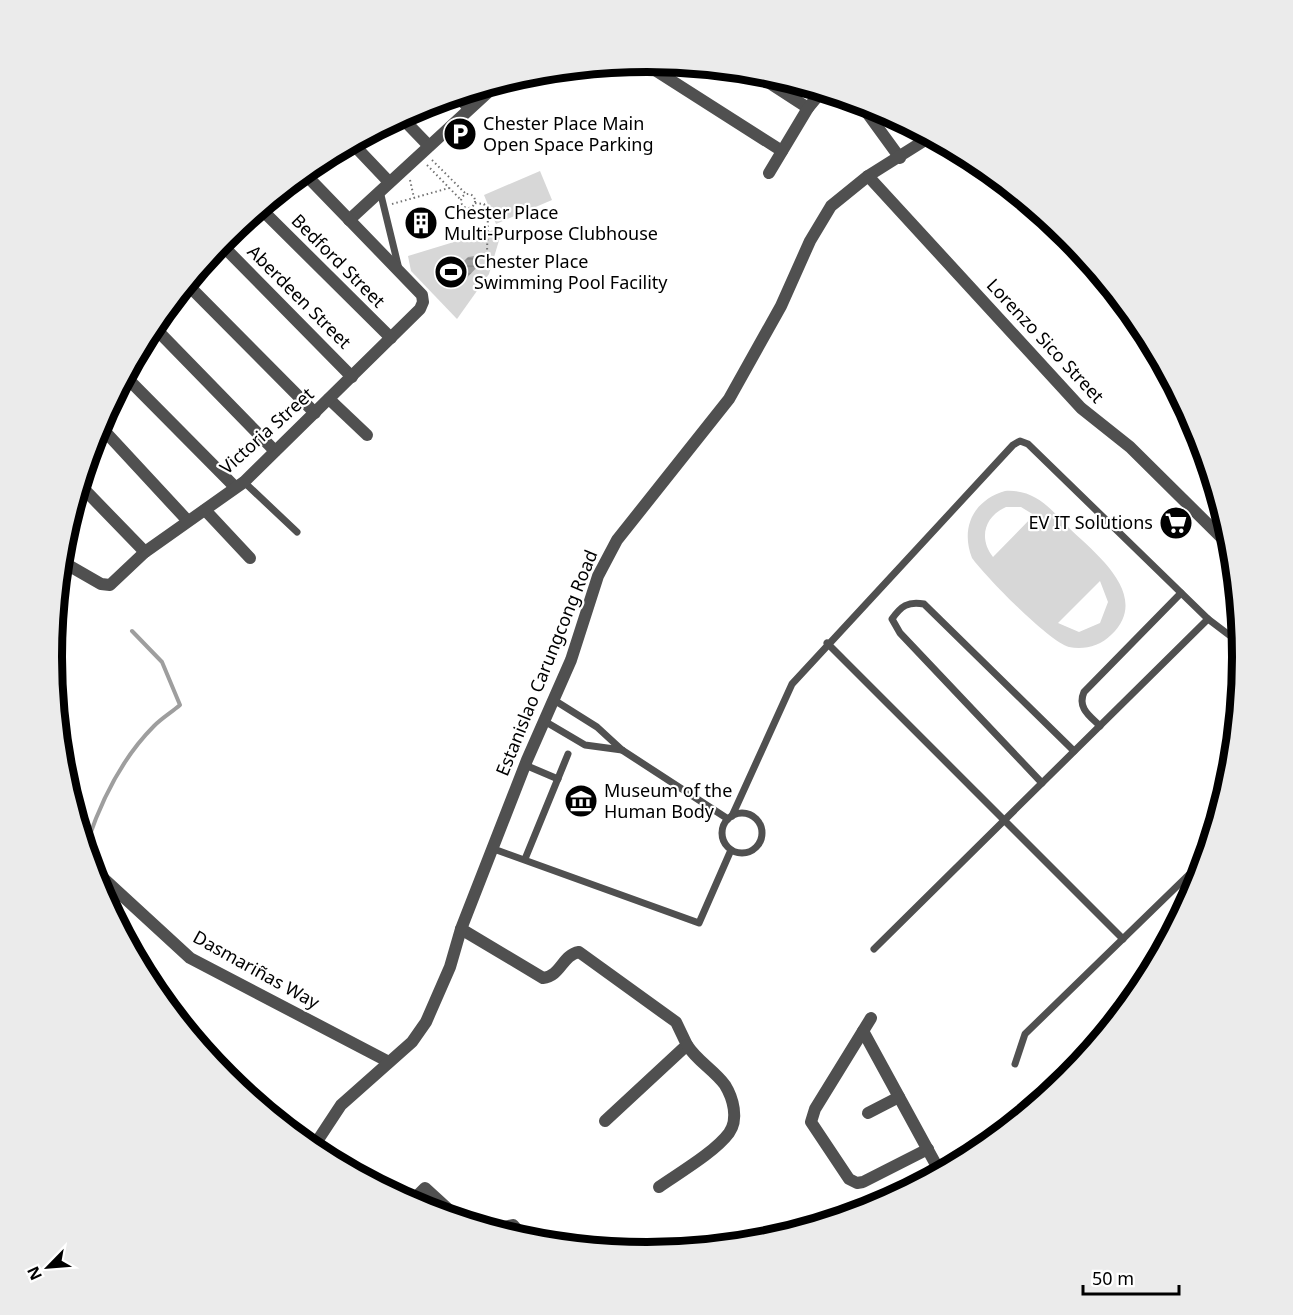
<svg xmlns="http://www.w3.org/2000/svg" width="1293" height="1315" font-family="'Noto Sans',sans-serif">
<defs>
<pattern id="water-rules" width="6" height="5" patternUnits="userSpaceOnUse" patternTransform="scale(1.5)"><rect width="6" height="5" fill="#9e9e9e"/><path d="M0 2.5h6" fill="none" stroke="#868686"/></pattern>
</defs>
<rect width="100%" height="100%" fill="#fff"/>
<!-- grass -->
<g fill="#d7d7d7" fill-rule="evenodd">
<polygon points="540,171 552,200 496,224 484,195"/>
<polygon points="503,227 489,274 457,319 411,271 408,256"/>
<path d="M 1005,491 C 1035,489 1050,508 1069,528 C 1096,554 1152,596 1111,635 C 1100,646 1084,650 1069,647 C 1049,642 985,576 972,558 C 960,527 974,500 1005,491 ZM 1006,507 L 1021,507 L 1034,515 L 993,557 C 978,538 985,516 1006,507 ZM 1100,581 L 1108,602 L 1100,623 L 1079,632 L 1058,623 Z"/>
</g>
<!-- water -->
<polygon fill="url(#water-rules)" points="475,256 479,265 463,282 453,272 468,257"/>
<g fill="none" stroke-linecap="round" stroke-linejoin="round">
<!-- stream -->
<path stroke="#9e9e9e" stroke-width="4" d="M 88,840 C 102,799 123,757 154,726 C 162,718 172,712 180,705 L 162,662 L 132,631"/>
<!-- path -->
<g stroke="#727272" stroke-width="2" stroke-dasharray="1.5 3" stroke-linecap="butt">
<polyline points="432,160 466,194"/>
<polyline points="427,165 461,200"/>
<polyline points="410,180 414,198"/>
<circle cx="468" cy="201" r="7"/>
<polyline points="475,203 484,204 488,213 487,253 483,258"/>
<polyline points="392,204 449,188"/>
</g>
<!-- service -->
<g stroke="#505050" stroke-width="7">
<polyline points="380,191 399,269"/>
<polyline points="244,482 297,532"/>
<polyline points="827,643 1123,939"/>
<polyline points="554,700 597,727 622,750 728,819"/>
<polyline points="546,722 585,745 622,750"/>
<path d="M 1100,726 C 1090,716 1077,708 1084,692 L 1181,593"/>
<polyline points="525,765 558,779"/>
<path d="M 1042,783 L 900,633 L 892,619 C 901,606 908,601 924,604 L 1074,751"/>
<circle cx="742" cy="833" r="20"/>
<polyline points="732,816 792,684 1013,445 1020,441 1028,444 1208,619 1241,644"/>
<polyline points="491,848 699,923 731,850"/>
<polyline points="525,859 568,754"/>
<polyline points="874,949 1208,619"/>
<polyline points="1015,1064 1025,1034 1205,859"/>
</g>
<!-- minor -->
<g stroke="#505050" stroke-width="12">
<polyline points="648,62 647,65 782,151"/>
<polyline points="754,73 808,108"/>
<polyline points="457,96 469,108"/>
<polyline points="860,103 900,158"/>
<polyline points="401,117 429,146"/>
<polyline points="352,143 389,182"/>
<polyline points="769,173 808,108 822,91"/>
<polyline points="868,176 1081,408 1130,447 1231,547"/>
<polyline points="260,208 391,338"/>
<polyline points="349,220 498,83"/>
<polyline points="220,243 352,377"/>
<polyline points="187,284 315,413"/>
<polyline points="152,325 275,451"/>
<polyline points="125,376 234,486"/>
<polyline points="329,399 367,435"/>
<polyline points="99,425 187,520"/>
<polyline points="80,485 145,552"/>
<polyline points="205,510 250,558"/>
<polyline points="61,561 101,584 110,585 145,552 244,482 420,309 423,302 422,295 303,172"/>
<path d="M 461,929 L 543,978 C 561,976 562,955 579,952 L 676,1022 L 687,1045 L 605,1121"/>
<polyline points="871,1018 815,1109 811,1122 849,1179 857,1183 863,1182 928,1149"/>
<polyline points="863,1031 940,1172"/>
<polyline points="868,1113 899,1097"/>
<path d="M 659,1187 C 679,1173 715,1152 729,1133 C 739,1119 733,1098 725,1085 C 714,1070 697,1061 687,1045"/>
<polyline points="410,1203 425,1188 460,1220"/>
<polyline points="491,1230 513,1225 526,1240"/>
</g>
<!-- tertiary -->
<g stroke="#505050" stroke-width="12">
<polyline points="91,867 190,958 389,1062"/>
<polyline points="312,1149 341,1105 412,1042 426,1022 450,967 461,929 527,760 571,660 598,576 617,540 729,399 781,306 810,241 831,206 868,176 930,137"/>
</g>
</g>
<!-- icons -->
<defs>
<g id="parking-disc" transform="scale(1.725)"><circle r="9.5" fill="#000" stroke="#fff"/><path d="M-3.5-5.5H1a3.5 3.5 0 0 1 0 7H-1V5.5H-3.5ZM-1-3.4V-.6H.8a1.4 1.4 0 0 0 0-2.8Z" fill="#fff"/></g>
<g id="building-disc" transform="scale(1.725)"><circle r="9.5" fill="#000" stroke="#fff"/><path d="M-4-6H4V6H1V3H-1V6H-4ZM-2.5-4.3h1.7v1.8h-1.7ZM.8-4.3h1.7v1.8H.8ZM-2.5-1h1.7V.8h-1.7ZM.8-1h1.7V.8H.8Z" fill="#fff"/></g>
<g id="stadium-disc" transform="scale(1.725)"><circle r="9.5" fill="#000" stroke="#fff"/><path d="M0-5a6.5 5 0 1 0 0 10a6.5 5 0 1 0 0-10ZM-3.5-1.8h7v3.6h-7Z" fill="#fff"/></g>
<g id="supermarket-disc" transform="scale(1.725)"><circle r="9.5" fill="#000" stroke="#fff"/><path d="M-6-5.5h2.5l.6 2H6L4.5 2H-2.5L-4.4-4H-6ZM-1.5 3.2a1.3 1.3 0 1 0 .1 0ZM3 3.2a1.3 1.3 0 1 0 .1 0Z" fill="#fff"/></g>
<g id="museum-disc" transform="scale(1.725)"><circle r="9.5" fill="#000" stroke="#fff"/><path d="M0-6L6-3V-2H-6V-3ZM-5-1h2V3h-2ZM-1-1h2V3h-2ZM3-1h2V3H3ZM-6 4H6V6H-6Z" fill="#fff"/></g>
</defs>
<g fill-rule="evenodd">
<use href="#parking-disc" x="460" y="134"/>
<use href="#building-disc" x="421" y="223"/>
<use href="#stadium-disc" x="451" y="272"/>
<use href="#supermarket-disc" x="1176" y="523"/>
<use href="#museum-disc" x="581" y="801"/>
</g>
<g text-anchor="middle" stroke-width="4.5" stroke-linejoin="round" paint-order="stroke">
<!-- poi labels -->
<g font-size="18" fill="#000" stroke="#fff" text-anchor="start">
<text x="483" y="130">Chester Place Main<tspan x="483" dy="21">Open Space Parking</tspan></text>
<text x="444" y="219">Chester Place<tspan x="444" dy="21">Multi-Purpose Clubhouse</tspan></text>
<text x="474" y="268">Chester Place<tspan x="474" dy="21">Swimming Pool Facility</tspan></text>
<text x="1153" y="529" text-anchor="end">EV IT Solutions</text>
<text x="604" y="797">Museum of the<tspan x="604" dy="21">Human Body</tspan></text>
</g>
<!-- street labels -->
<g font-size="18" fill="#000" stroke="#fff">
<text transform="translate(338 261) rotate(45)" y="6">Bedford Street</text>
<text transform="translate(299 297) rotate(45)" y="6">Aberdeen Street</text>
<text transform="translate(1045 341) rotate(47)" y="6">Lorenzo Sico Street</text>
<text transform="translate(267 431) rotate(-42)" y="6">Victoria Street</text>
<text transform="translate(547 663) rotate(-68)" y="6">Estanislao Carungcong Road</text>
<text transform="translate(256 970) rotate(29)" y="6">Dasmariñas Way</text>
</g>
</g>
<!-- crop -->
<path d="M0 0H1293V1315H0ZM62 657a585 585 0 1 1 1170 0a585 585 0 1 1-1170 0Z" fill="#ebebeb" fill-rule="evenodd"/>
<path fill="none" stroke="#000" stroke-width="8" d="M62 657a585 585 0 1 1 1170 0a585 585 0 1 1-1170 0Z"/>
<!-- north arrow -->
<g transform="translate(48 1267) rotate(245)" stroke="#ffffff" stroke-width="4.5" paint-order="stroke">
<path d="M0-4.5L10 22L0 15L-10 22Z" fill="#000000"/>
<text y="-9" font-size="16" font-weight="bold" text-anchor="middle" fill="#000000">N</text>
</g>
<!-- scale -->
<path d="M1083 1285v9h96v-9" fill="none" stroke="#000000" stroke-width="3"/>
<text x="1092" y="1285" font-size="18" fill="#000000" stroke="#ffffff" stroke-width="4.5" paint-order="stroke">50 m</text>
</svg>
